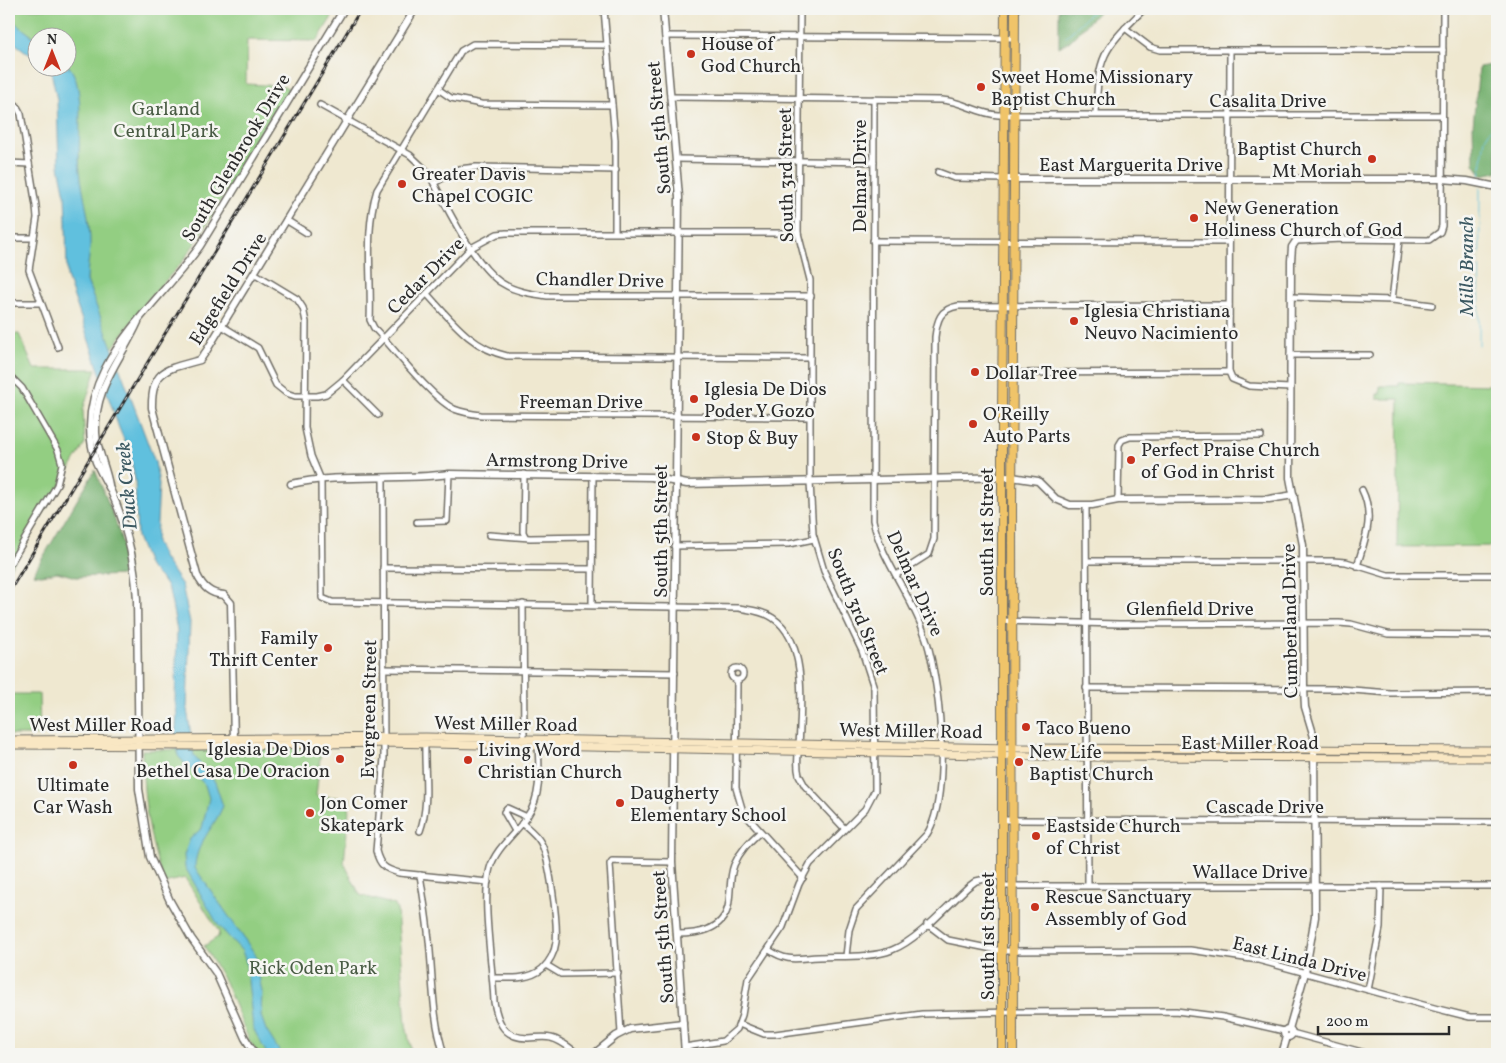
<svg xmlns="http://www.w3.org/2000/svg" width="1506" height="1063" font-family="Vollkorn,serif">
<rect width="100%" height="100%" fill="#f6f6f2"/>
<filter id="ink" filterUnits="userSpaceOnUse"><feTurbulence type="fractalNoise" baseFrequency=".02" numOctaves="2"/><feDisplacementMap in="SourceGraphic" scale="10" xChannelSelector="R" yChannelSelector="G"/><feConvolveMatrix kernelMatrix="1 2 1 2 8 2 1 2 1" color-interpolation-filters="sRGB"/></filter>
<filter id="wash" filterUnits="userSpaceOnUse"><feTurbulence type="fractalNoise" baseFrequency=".0096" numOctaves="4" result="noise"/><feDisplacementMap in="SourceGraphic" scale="20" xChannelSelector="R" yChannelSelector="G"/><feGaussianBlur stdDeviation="1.12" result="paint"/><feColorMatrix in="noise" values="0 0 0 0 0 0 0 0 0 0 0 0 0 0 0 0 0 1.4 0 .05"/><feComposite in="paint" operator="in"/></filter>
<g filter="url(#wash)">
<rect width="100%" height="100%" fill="#efe8d0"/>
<!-- green -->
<g fill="#93ce82" stroke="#5f7c56">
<polygon points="9,9 337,9 317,41 247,40 246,84 284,86 289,89 195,243 183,261 147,301 111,350 87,281 86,266 90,247 79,169 78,99 76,82 68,65 68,38 38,38 37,40 9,18"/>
<polygon points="9,334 19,334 34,369 96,369 83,410 85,444 9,570"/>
<polygon points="1399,383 1497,385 1497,546 1397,547 1399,399 1377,399 1377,394 1380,394 1380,386 1399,386"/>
<polygon points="9,694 39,694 40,735 9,735"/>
<path d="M 321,748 L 316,796 L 350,798 L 344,863 L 360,895 L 395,905 L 397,910 L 406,1025 L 412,1054 L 258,1054 L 249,1040 L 225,982 L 204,946 L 218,937 L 219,932 L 185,878 L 164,883 C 148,837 143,798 142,750 Z"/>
</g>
<!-- forest -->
<g fill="#76b170" stroke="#506e4e">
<polygon points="1059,9 1101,9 1070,41 1059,47"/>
<polygon points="1497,64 1497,172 1482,175 1474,164 1473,125 1479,67"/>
<path d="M 95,470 C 108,503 124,536 128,571 L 125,575 L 76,577 L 57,572 L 41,575 L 33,574 Z"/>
</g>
<!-- water -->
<g fill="#60c0de" stroke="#467684">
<polygon points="9,18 37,40 37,60 9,39"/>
<path d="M 68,65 C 88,88 76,142 80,171 C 83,196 91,221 90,247 C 89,259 87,269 87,281 L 155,462 L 159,484 L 156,542 L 164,559 L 182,585 L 190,622 L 187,709 L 194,756 L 215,782 L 223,806 C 214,828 195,844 195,868 L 255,954 L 262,992 L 261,1016 L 266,1030 L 281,1054 L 267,1054 L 253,1028 L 246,962 L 242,951 L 218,925 L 185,867 L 184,855 L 190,839 L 202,828 L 209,798 L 205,785 L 178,756 L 175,737 L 177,715 L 175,701 L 177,630 L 169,590 L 163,581 L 149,567 L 137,537 L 135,480 L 130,454 L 119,428 L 67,277 L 66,221 L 65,195 L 59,166 L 57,100 L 51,71 L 47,68 L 68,68 Z"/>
</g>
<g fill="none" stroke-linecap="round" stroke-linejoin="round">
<!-- stream -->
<g stroke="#60c0de" stroke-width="1">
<polyline points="1066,37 1095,9"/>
<polyline points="1480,176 1485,138 1497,120"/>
<polyline points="1479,345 1480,188"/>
</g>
</g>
</g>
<g filter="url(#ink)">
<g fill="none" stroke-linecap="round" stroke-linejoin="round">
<!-- minor casing -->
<g stroke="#706d65" stroke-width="8">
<g id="minor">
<polyline points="604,9 615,140 615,232"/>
<polyline points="1125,28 1150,47 1160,50 1443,50"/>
<polyline points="665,36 1014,38"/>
<path d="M 606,45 L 473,44 L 461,51 L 377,190 C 364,231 372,278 370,320 L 374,328 C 394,348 431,398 454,409 C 462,412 472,414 481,415 L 810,417"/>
<polyline points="1230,51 1229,372 1232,379 1249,386 1290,388"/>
<polyline points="438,89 451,98 481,104 612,105"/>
<path d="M 670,97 L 942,100 C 962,101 978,114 998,115 L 1442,115"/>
<polyline points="9,100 16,105 21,114 36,206 37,218 29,270 58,347"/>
<path d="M 320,105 L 410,155 L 428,172 C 445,203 472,262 500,282 C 515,292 532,294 548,296 L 811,296"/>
<path d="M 1096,114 C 1098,54 1103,50 1144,9"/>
<polyline points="676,159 874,162"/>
<polyline points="9,163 29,164"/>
<polyline points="938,172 954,178 1004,179"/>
<polyline points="434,183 459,169 476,167 616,170"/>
<polyline points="286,220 307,233"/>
<polyline points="9,238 33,238"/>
<polyline points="873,241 1229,242"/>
<polyline points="1296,241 1343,239 1429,240 1440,232 1442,226 1443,9"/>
<path d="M 254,273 L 297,299 L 303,308 L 306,322 L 305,428 L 311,456 L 321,480 L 322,598 L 332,602 L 739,608 C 750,610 763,611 773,618 C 808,641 801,708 799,745 C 798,755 796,764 799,775 L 805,786 L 844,828"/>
<path d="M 427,294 C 451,320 471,348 507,356 L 810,358"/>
<polyline points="1291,297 1392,300 1432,305"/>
<polyline points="1392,300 1399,240"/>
<polyline points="9,303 41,303"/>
<polyline points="222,326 258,348 276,385 286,393 295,396 317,396 326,394 343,380 471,248 497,234 506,233 798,233"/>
<polyline points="1290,355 1370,355"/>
<polyline points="1002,373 1229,372"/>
<polyline points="9,375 22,388 58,450 62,464 57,485 10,564"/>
<polyline points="343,380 378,415"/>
<polyline points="524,474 523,532 525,536"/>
<path d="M 383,479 L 384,758 L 376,851 C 380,866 385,869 399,873 L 488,882"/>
<polyline points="1118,500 1119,445 1122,440 1130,437 1261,436"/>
<polyline points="1086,505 1088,885"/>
<polyline points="417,522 447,521 449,474"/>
<polyline points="489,535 530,538 591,537"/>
<polyline points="674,546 789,544 814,539"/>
<polyline points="1087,561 1332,561 1346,562 1388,575 1497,575"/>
<path d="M 1357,566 C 1365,540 1375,516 1362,490"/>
<polyline points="383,568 591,569"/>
<path d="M 896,575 L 929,554 L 934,539 L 935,337 C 937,320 940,309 958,306 L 1229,305"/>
<polyline points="523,604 524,740"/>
<polyline points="592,604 593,475"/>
<polyline points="1002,621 1119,624 1339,623 1351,624 1388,634 1497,635"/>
<circle cx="737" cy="674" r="6"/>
<polyline points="384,669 675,673"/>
<polyline points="737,681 736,788 743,812 803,878"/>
<polyline points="1086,688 1340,689 1390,693 1497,692"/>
<path d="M 538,744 C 539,768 542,795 528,815 C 517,833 496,847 490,868 C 481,900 493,967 494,1002 C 498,1023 504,1038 528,1038 C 535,1038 544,1036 551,1038 C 561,1040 570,1048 578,1054"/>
<polyline points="1002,820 1497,822"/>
<path d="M 420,831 C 430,803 424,773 425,744"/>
<polyline points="515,831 504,812 507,808 527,817"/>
<path d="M 420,875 C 424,900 428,926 430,951 C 433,986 433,1021 444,1054"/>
<polyline points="1003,886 1497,886"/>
<polyline points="927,924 948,940 1002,951 1190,950 1258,960 1438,1009 1470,1017 1497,1017"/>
<path d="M 677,934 C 697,934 722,931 728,907 C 731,894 729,878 734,865 C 740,851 749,842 760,832"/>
<path d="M 769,950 C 789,963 797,958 819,957 C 840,956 873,958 892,950 C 918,940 947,906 968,887 L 976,881 L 1003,875"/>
<path d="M 846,956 L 849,930 L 856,909 L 927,834 C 952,795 940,673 923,630 C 909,592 881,559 873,520 L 874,99"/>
<polyline points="546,965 561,974 618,973"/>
<path d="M 493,978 C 509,978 529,980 542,969 C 549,963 555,952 556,942 C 558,924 550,859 541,843 C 537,835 529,829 522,823"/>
<polyline points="1368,990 1380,928 1381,886"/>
<polyline points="739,1024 764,1034 775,1034 922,1014 1013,1012 1176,1011 1223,1017 1284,1031"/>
<polyline points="621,1033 610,864 612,861 672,862"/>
<polyline points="1292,1033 1369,1054"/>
<polyline points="685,1047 723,1041 737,1029 742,1015 748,979 783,927 799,884 810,864 865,809 875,790 874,688 862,651 824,571 813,534 810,482 810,280 798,233 800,9"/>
</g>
</g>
<!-- tertiary casing -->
<g stroke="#706d65" stroke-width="9">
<g id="tertiary">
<polyline points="663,9 679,197 672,862 685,1054"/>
<polyline points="1004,179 1442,179 1467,181 1497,187"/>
<path d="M 291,484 C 340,473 397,481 449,474 L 651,477 L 687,484 L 1012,477 L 1038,481 L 1056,499 L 1070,505 L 1092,505 L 1118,500 L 1269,499 L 1294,495"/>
<path d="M 109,485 C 106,467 97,451 96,433 C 93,388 121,360 138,322"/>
<path d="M 234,742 L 231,603 L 224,595 C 210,594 203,587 197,575 L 152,408 C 151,368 169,369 200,360 L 207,350 L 415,9"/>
<circle cx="1288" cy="1033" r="4"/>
<polyline points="1289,1029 1305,973 1315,917 1314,737 1305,707 1304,689 1303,545 1290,478 1291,261 1292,247 1296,241"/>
<path d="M 255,1054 L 245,1038 L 216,973 L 191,938 L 170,901 L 150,857 L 139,789 L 137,600 C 135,561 126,524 110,489 C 105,480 100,471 96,462 C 66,373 155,309 200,246 L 344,9"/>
<polyline points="594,1054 616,1036 630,1029 683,1023"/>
<polyline points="1282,1054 1287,1037"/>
</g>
</g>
<!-- secondary casing -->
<g stroke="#706d65" stroke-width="9">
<g id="secondary">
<polyline points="9,740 426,737 1013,748 1497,750"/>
<polyline points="9,745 196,746 384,743 1086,757 1497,758"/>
</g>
</g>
<!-- primary casing -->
<g stroke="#706d65" stroke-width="10">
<g id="primary">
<polyline points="1002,1054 1002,415 1005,9"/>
<polyline points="1013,1054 1012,509 1015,9"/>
</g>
</g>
<!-- minor -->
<use href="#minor" stroke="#fff" stroke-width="5"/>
<!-- tertiary -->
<use href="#tertiary" stroke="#fff" stroke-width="6"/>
<!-- secondary -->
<use href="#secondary" stroke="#f9e7c3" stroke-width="7"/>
<!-- primary -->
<use href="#primary" stroke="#f0c469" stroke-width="8"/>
<!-- rail casing -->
<g stroke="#2b2b2b" stroke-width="3">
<polyline id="rail" points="9,592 361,9"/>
</g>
<!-- rail -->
<use href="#rail" stroke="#f6f6f2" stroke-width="1" stroke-dasharray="4" stroke-linecap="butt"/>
</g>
</g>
<!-- markers -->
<g fill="#c8321e" stroke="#f6f6f2" stroke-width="2">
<circle cx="691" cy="54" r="5"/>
<circle cx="981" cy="87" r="5"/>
<circle cx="1372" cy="159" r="5"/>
<circle cx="402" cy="184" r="5"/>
<circle cx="1194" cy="218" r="5"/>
<circle cx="1074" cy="321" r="5"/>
<circle cx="975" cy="372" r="5"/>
<circle cx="694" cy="399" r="5"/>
<circle cx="973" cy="424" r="5"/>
<circle cx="696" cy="437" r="5"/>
<circle cx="1131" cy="460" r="5"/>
<circle cx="328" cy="648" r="5"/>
<circle cx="1026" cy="727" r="5"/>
<circle cx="340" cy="759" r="5"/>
<circle cx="468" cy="760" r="5"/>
<circle cx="1019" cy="762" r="5"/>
<circle cx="73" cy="765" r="5"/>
<circle cx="620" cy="803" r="5"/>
<circle cx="310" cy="813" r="5"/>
<circle cx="1036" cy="836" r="5"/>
<circle cx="1035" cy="907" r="5"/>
</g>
<g text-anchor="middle" stroke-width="5" stroke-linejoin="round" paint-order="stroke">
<!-- poi labels -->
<g font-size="19" fill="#2b2b2b" stroke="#f6f6f2" text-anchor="start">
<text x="701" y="50">House of<tspan x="701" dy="22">God Church</tspan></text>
<text x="991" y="83">Sweet Home Missionary<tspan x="991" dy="22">Baptist Church</tspan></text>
<text x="1362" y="155" text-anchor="end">Baptist Church<tspan x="1362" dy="22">Mt Moriah</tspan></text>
<text x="412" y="180">Greater Davis<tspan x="412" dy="22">Chapel COGIC</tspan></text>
<text x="1204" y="214">New Generation<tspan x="1204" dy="22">Holiness Church of God</tspan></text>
<text x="1084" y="317">Iglesia Christiana<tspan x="1084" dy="22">Neuvo Nacimiento</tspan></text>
<text x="985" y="379">Dollar Tree</text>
<text x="704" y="395">Iglesia De Dios<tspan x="704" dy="22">Poder Y Gozo</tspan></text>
<text x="983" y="420">O'Reilly<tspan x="983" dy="22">Auto Parts</tspan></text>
<text x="706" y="444">Stop &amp; Buy</text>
<text x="1141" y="456">Perfect Praise Church<tspan x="1141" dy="22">of God in Christ</tspan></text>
<text x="318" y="644" text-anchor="end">Family<tspan x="318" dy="22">Thrift Center</tspan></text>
<text x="1036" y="734">Taco Bueno</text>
<text x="330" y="755" text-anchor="end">Iglesia De Dios<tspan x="330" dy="22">Bethel Casa De Oracion</tspan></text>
<text x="478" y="756">Living Word<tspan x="478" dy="22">Christian Church</tspan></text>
<text x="1029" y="758">New Life<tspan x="1029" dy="22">Baptist Church</tspan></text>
<text x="73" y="791" text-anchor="middle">Ultimate<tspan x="73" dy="22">Car Wash</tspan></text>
<text x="630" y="799">Daugherty<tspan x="630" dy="22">Elementary School</tspan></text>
<text x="320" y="809">Jon Comer<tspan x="320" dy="22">Skatepark</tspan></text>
<text x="1046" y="832">Eastside Church<tspan x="1046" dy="22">of Christ</tspan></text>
<text x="1045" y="903">Rescue Sanctuary<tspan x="1045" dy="22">Assembly of God</tspan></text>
</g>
<!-- street labels -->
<g font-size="19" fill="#2b2b2b" stroke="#f6f6f2">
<text x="1268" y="107">Casalita Drive</text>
<text transform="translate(658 128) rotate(-95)" y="7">South 5th Street</text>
<text transform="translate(235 157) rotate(-59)" y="7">South Glenbrook Drive</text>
<text x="1131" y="171">East Marguerita Drive</text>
<text transform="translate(785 175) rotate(-91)" y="7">South 3rd Street</text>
<text transform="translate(859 176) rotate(-90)" y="7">Delmar Drive</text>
<text transform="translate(425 275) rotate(-45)" y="7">Cedar Drive</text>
<text transform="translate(600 279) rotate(1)" y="7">Chandler Drive</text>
<text transform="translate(227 288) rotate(-58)" y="7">Edgefield Drive</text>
<text x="581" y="408">Freeman Drive</text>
<text transform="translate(557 460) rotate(1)" y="7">Armstrong Drive</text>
<text transform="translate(660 531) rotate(-90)" y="7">South 5th Street</text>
<text transform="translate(986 532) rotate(-90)" y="7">South 1st Street</text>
<text transform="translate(916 583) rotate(66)" y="7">Delmar Drive</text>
<text x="1190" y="615">Glenfield Drive</text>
<text transform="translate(859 611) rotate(68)" y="7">South 3rd Street</text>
<text transform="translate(1289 621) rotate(-91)" y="7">Cumberland Drive</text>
<text transform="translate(368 709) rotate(-89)" y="7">Evergreen Street</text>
<text transform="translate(506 723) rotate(1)" y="7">West Miller Road</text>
<text x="101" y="731">West Miller Road</text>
<text transform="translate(911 730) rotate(1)" y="7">West Miller Road</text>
<text x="1250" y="749">East Miller Road</text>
<text x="1265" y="813">Cascade Drive</text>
<text x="1250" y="878">Wallace Drive</text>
<text transform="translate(987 936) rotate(-90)" y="7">South 1st Street</text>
<text transform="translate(662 937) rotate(-94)" y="7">South 5th Street</text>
<text transform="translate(1300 958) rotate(14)" y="7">East Linda Drive</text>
</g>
<!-- park labels -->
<g font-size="19" fill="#4a5c45" stroke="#f6f6f2">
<text x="166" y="115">Garland<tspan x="166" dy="22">Central Park</tspan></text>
<text x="313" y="974">Rick Oden Park</text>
</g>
<!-- water labels -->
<g font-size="20" font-style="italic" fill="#3b5861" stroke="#f6f6f2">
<text transform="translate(1466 266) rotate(-90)" y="7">Mills Branch</text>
<text transform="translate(126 486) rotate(-95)" y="7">Duck Creek</text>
</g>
</g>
<!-- margin -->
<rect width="1506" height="1063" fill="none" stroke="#f6f6f2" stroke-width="30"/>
<!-- north arrow -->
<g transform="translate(52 52)"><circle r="24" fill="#f6f6f2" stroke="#a5a5a2"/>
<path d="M0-4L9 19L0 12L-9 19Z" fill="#c8321e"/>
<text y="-8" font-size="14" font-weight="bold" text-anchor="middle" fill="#2b2b2b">N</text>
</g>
<!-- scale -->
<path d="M1318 1026v8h131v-8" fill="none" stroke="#2b2b2b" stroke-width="2.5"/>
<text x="1326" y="1026" font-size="15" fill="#2b2b2b" stroke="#f6f6f2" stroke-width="4" paint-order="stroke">200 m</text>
</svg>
